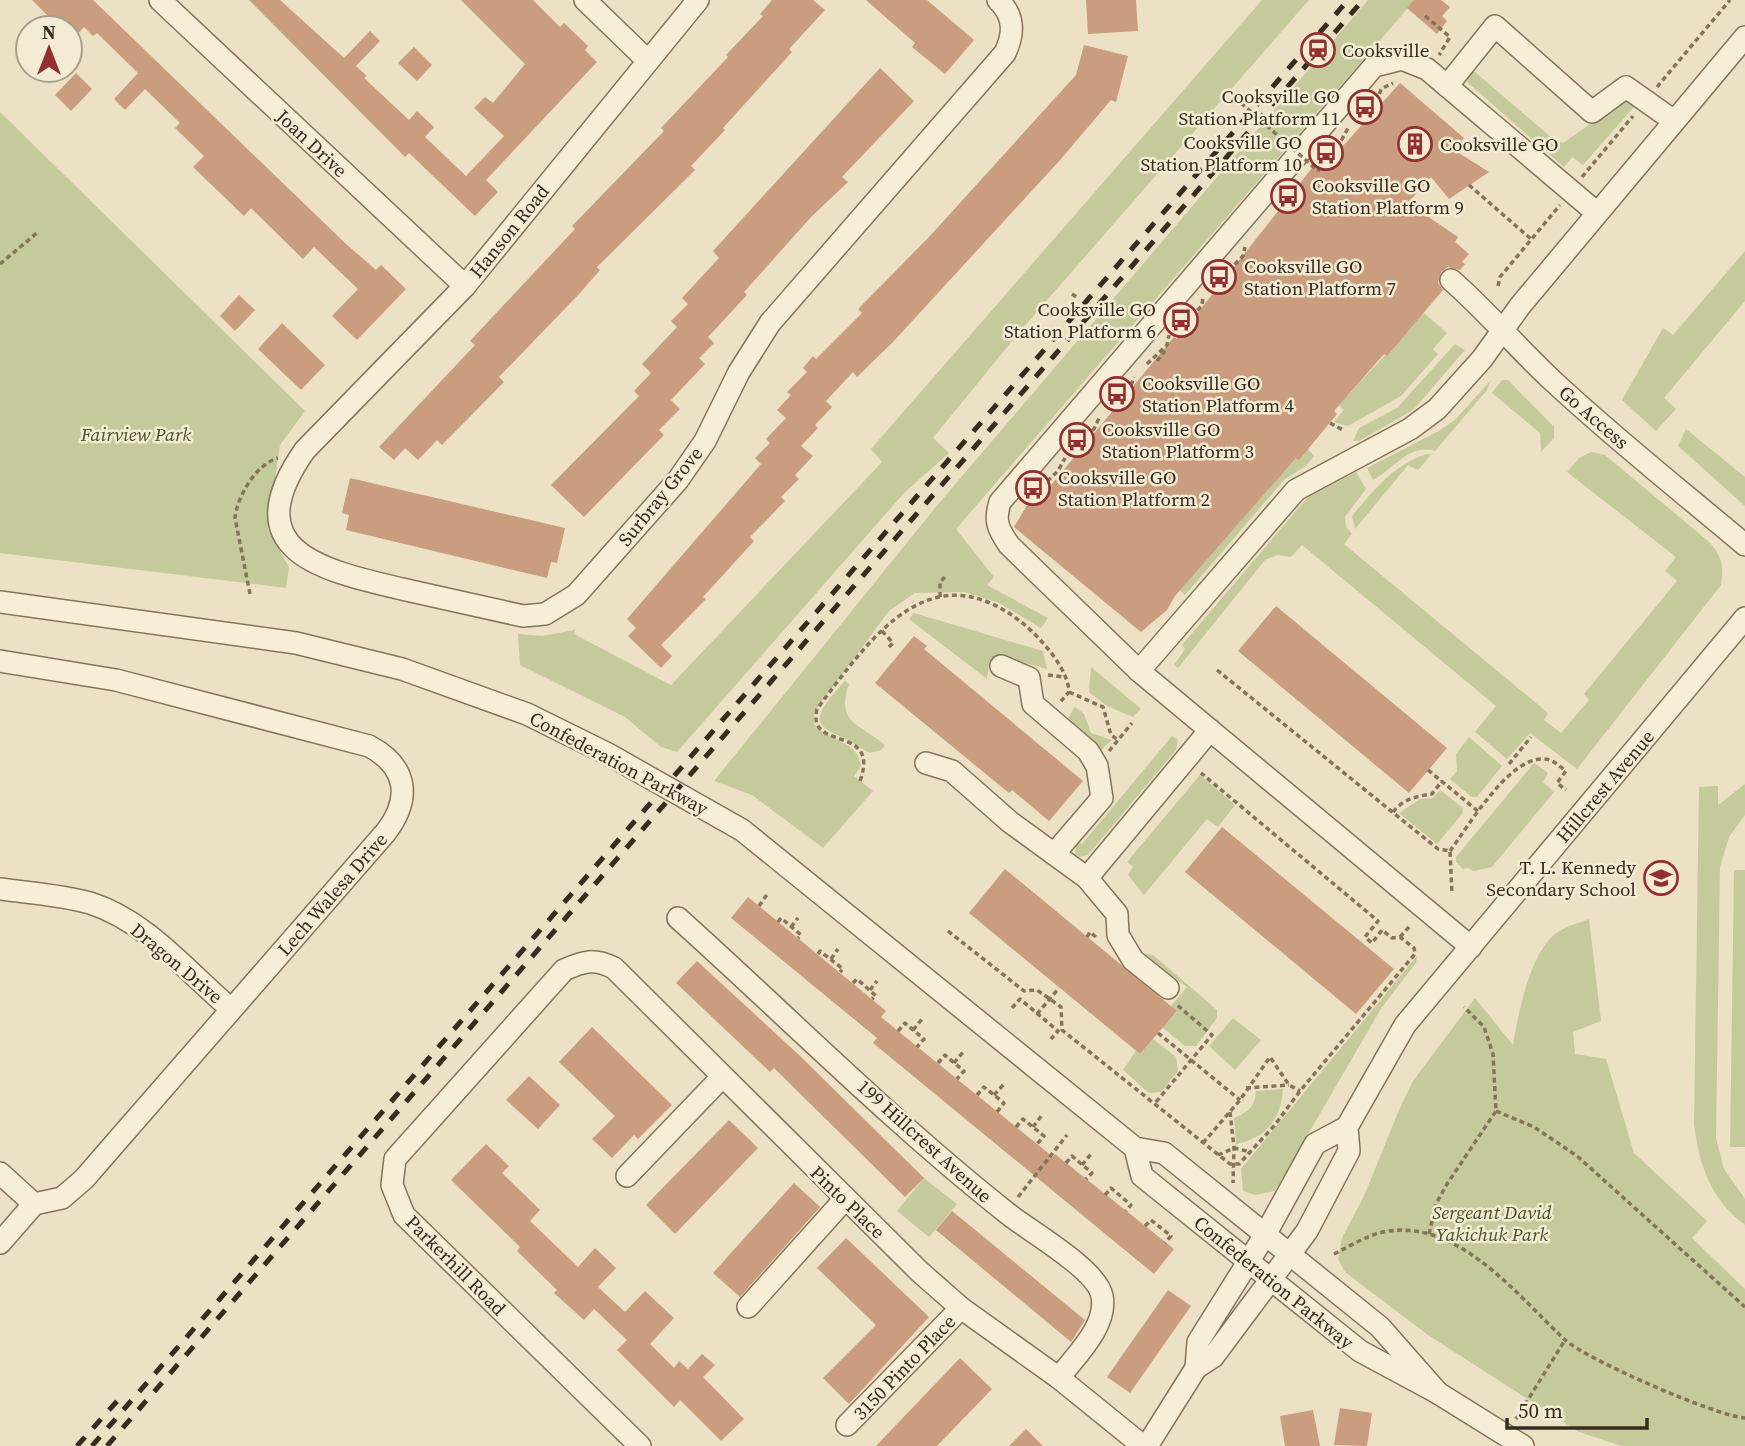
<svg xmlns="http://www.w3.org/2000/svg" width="1745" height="1446" font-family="'Source Serif 4',serif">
<rect width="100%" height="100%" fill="#ece1c5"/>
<!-- green -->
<g fill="#c4ca9a">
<polygon points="1262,0 1309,0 1021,330 933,438 949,453 904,493 677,752 661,747 625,717 520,665 518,634 542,636 575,630 574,634 671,685 882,462 871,449"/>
<path d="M 1368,0 L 1415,0 L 956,529 L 994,577 L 987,585 L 1048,618 L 1041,628 L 999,603 L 964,592 L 915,593 L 889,611 L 814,712 L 814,724 C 830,743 857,739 861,766 L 854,776 L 873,791 L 823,848 L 752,795 L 714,781 L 935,508 Z"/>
<polygon points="1469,71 1475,72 1553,139 1563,143 1626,99 1634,107 1583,165 1572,157 1564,167 1467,82"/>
<polygon points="0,112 305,411 280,445 268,529 289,567 286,588 0,553"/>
<polygon points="1745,251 1745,301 1664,398 1676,409 1656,431 1622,400 1663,328 1673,335"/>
<polygon points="1424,313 1447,333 1433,349 1438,354 1401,396 1348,426 1334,422 1344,410 1339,405"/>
<polygon points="1455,344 1465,350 1413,410 1359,441 1353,441 1359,428 1397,408"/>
<path d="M 1491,380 L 1487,390 L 1435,451 C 1409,443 1393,470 1373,480 L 1367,468 L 1439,431 L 1455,420 Z"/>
<polygon points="1502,380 1508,380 1554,427 1554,438 1541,452 1540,433 1492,393"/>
<polygon points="1686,429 1745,477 1745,506 1678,446"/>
<polygon points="1308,449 1314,456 1306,466 1285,479 1185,595 1180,590 1296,458"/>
<path d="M 1591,452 L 1605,455 L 1708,541 C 1722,555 1724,566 1721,585 L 1577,769 L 1530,733 L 1507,759 L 1475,732 L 1496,706 L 1302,545 L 1291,557 L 1278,555 L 1265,560 L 1178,668 L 1174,665 L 1185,649 L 1182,645 L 1307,498 L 1356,472 L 1366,489 L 1345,517 L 1346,527 L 1352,534 L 1344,544 L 1548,713 L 1544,720 L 1561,733 L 1589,700 L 1584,694 L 1677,581 L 1665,571 L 1676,557 L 1567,472 L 1579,458 Z"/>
<path d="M 1427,454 L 1431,455 L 1418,470 L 1408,465 L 1355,529 L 1352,516 C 1373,491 1394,464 1427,454 Z"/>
<polygon points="914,613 1043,651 1047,669 1001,656 989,666 987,679 909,619"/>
<polygon points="1091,667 1141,709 1133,717 1107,706 1089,692"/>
<path d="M 845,681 L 849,684 C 835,724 861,724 885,745 L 881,750 L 869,753 C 828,723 795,735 845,681 Z"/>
<polygon points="1075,707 1084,714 1091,733 1112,740 1100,751 1068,718"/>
<polygon points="1172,736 1178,740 1176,750 1088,855 1080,857 1075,854 1077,842 1082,844"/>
<polygon points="1469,737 1502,766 1477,797 1472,797 1450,779 1457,771 1456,754"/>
<polygon points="1534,763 1548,773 1543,782 1554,792 1492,867 1474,871 1468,868 1463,869 1456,862 1456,857"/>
<polygon points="1200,775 1235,805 1218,827 1207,819 1144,895 1128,875 1133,867 1127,862"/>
<path d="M 1745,784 L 1745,815 L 1729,837 L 1720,867 L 1716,1138 L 1724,1169 L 1745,1199 L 1745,1225 C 1710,1199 1699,1164 1694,1124 L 1699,787 L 1718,786 L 1718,805 Z"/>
<polygon points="1440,790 1463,808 1462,814 1437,844 1399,813 1420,799 1433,798"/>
<polygon points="1734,870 1745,870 1745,1147 1730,1147"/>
<path d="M 1589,919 L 1601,1021 L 1573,1032 L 1575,1054 L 1606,1059 L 1634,1153 L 1707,1221 L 1692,1238 L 1745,1289 L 1745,1446 L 1622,1446 L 1579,1432 L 1428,1335 L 1345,1272 L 1338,1259 L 1342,1238 L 1364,1196 L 1399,1110 L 1413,1081 L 1475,998 L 1513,1045 C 1518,1014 1531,949 1558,932 C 1567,926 1579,923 1589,919 Z"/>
<polygon points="1146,954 1153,955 1217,1010 1217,1018 1196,1046 1185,1046 1162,1027 1177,1012 1171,1006 1187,987 1144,957"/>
<polygon points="1417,956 1416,963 1382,1007 1275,1191 1255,1195 1243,1191 1241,1169"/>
<polygon points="1233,1018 1261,1040 1235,1070 1209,1046"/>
<polygon points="1153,1039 1176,1057 1178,1071 1161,1092 1149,1093 1123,1070 1136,1051 1140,1054"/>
<path d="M 1283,1089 C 1281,1119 1266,1138 1236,1144 L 1234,1118 C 1248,1112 1255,1107 1256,1091 Z"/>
<polygon points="924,1178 957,1204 929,1237 897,1211"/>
</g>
<!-- building -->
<g fill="#c99d7d">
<polygon points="32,0 93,0 345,243 376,270 381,265 406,289 357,340 332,316 358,289 314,247 303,259 251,208 244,216 193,167 204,156 175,128 180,123 145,89 125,110 114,99 138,73 97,33 93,36 84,27 70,42 70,28 60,28"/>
<polygon points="249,0 280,0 344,58 370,31 380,41 356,66 367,76 364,78 409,120 417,111 434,127 425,137 466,176 504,136 474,108 485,97 493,103 525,64 461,0 533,0 560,27 564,23 588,46 585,50 597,62 486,180 498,192 475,216 409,153 405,157"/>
<polygon points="772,0 813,0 825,10 789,49 792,52 723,128 725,130 691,166 695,170 597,267 600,270 580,293 499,377 504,382 442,445 437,440 418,460 405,448 394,460 379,447 475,345 470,341 575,229 572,226 664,131 661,128 728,57 726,55 763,16 760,14"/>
<polygon points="866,0 927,0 974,40 945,74 912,47 915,43"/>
<polygon points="1086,0 1136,0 1138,31 1088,34"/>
<polygon points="1414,0 1441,0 1450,7 1442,16 1447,21 1437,34 1407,8"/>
<polygon points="1084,45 1128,56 1116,102 1111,100 1061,159 893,342 857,377 853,372 826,401 832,407 815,425 818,428 801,446 813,456 795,475 799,479 781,497 785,501 750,537 754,541 703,597 706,599 661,645 672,656 661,668 628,636 636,628 627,619 761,464 755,458 770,443 766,439 786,418 777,410 791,395 787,392 807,372 803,368 813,356 816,359 862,313 858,309 929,237 1076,75"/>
<polygon points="414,47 432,65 417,81 398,63"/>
<polygon points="880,68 914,101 842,177 848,182 812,216 744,292 747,295 708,337 714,343 699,358 705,364 671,400 680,409 659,430 664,435 584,517 551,485 639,396 634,391 651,373 642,364 677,327 671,321 688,304 682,298 719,258 713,251"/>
<polygon points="76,73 92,89 71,111 55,95"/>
<polygon points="1400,83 1464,138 1454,150 1489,172 1449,199 1431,177 1408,203 1458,237 1455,242 1469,254 1462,262 1465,264 1460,270 1448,267 1441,272 1438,283 1443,290 1387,356 1384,354 1334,411 1337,414 1299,460 1296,458 1175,596 1167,610 1141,632 1014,527 1035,492 1042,496 1174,337 1177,339 1316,163 1323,170 1340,145 1342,147"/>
<polygon points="239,295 255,310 235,331 220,316"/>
<polygon points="282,323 325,365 301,390 258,349"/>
<polygon points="350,478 565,528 557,563 551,562 547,578 346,530 349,515 342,513"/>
<polygon points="1276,606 1447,748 1409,793 1238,651"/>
<polygon points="914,636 927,646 924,649 1083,781 1049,821 1012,790 1009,793 875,683"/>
<polygon points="1222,827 1394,969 1356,1014 1185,872"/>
<polygon points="1005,869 1177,1011 1140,1054 969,913"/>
<polygon points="748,897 886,1011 881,1017 898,1031 1053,1157 1055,1154 1174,1249 1154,1274 873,1043 877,1038 731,918"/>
<polygon points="697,961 799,1055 924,1178 905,1197 774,1068 770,1072 676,983"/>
<polygon points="592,1027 672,1105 638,1139 634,1135 612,1158 592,1139 615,1116 559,1062"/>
<polygon points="529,1076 560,1105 538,1129 506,1100"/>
<polygon points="729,1120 758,1148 675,1234 646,1205"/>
<polygon points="486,1144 509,1166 502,1173 540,1210 530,1221 578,1267 595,1248 616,1268 598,1287 625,1312 645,1291 674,1318 650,1344 674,1368 679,1361 688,1369 702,1354 715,1365 703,1377 744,1419 721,1441 680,1400 674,1407 617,1350 627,1340 594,1309 584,1320 554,1293 557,1290 517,1251 520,1247 451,1180"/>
<polygon points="794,1183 820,1207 740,1297 713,1273"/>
<polygon points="952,1211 1085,1320 1071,1342 936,1230"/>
<polygon points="846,1238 929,1317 849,1404 823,1378 876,1325 817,1268"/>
<polygon points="1168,1290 1191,1306 1130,1393 1107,1377"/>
<polygon points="960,1358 992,1389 937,1446 876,1446"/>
<polygon points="1340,1408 1372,1413 1367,1446 1334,1445"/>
<polygon points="1313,1410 1320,1446 1285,1446 1280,1416"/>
<polygon points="1026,1429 1043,1446 1009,1446"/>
</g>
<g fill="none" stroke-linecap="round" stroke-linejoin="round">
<!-- minor casing -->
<g stroke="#87735c" stroke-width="24">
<g id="minor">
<polyline points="160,0 465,286"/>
<polyline points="585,0 647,60"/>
<path d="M 698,0 L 465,286 L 305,450 C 234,551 321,570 402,589 C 442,598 483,607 523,616 L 545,614 L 576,595 L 678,480 L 705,441 L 739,372 L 770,323 L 1005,53 C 1014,34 1015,16 998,0"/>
<polyline points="1447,86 1495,26 1592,112 1626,87 1674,121"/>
<path d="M 1451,280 C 1488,312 1518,349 1554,382 C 1615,439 1681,491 1745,545"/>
<polyline points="0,602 296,643 402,669 527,714 608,754 742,830 1135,1148 1164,1153 1380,1327 1438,1393"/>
<path d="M 0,661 L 116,680 L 369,746 C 407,766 412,798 386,832 L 84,1179 L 62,1198 L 34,1204 L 0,1173"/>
<polyline points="1001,666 1029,678 1033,704 1088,751 1097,766 1102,798 1054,854"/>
<polyline points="1139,671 1296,490 1410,429 1437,409 1482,359 1520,306 1745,37"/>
<polyline points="926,763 952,771 1010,822 1087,878 1117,914 1118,935 1133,960 1168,988"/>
<polyline points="1087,878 1210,730"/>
<path d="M 0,889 C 30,893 62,895 90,903 C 147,921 187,972 231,1009"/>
<path d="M 678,918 C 787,1016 892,1122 1007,1213 C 1029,1231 1097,1269 1102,1296 C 1108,1326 1075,1356 1059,1378"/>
<path d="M 1471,947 L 1139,671 L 1009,545 C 998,529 994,521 1000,502 L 1374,66 L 1402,59 L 1427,69 L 1597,213"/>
<polyline points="1135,1148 1142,1176 1360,1351 1438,1393 1523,1446"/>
<polyline points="627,1176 722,1077"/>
<polyline points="0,1243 34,1204"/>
<polyline points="748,1307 845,1199"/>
<polyline points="1196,1368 1198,1342 1265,1235 1315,1144 1347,1127"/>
<polyline points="847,1425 961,1308"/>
<path d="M 640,1446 L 404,1215 L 392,1185 L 395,1159 L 564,970 C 584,961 594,958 614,968 L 920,1272 L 961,1308 L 1059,1378 L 1143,1446"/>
<polyline points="1147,1446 1196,1368 1213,1357 1307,1231 1349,1151 1347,1127 1405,1025 1745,618"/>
</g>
</g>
<!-- path -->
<g stroke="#87735c" stroke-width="3.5" stroke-dasharray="5 3.5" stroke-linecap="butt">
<polyline points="1425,16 1450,37 1439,55"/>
<polyline points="1657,87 1730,0"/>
<polyline points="1357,118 1377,102 1381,89 1393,83"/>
<polyline points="1318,165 1340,143 1348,128"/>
<polyline points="1318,171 1325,161 1323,159"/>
<polyline points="1582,177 1633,116"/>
<polyline points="1469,185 1531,239"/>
<polyline points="0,264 38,232"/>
<polyline points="1498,286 1500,277 1560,205"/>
<polyline points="1211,289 1243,256 1245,247"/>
<polyline points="1072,294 1078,298"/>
<polyline points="1178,327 1202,306 1203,297"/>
<polyline points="1157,361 1164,352 1161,350"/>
<polyline points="1147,364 1167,345 1169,335"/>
<polyline points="1113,403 1130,388 1134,377"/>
<polyline points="1330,423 1343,430"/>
<polyline points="1080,442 1094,429 1099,418"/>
<polyline points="1041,487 1058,471 1065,458"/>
<path d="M 250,594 L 235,518 C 237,497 256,464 278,458"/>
<polyline points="940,597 940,582 947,575"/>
<polyline points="882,631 893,643 887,649"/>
<polyline points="1217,670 1438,849 1450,851 1452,894"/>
<polyline points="1048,675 1064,677"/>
<polyline points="1069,692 1103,707 1111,735 1118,740"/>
<polyline points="1109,751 1132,723"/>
<polyline points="1509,764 1531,737"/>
<polyline points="1428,770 1479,812"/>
<path d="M 860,781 C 881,723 806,753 817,709 C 871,637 932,547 1026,626 C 1043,641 1068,669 1069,692 L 1061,701"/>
<path d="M 1393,812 C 1403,799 1417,796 1432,794 L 1442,781"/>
<path d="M 1450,851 C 1469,825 1508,759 1542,759 C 1553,759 1558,765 1566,771 L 1557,783 L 1566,790"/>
<polyline points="759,906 768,893"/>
<polyline points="778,922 781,918 801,935 798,938"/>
<polyline points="791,927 798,918"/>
<polyline points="948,931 1024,991 1037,990 1061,1007 1062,1030 1230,1164 1239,1164 1274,1126 1300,1091 1415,954 1414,948 1400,937 1392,938 1382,930 1372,943 1365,937 1378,921 1201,773"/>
<polyline points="1087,937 1090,932 1098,939"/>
<polyline points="1400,937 1409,927"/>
<polyline points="818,954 820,951 843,969 840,972"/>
<polyline points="831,959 838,949"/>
<polyline points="853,983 857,979 876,996 872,999"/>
<polyline points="870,990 877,981"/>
<polyline points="1012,1008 1020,999 1058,1031 1051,1039"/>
<polyline points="1037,1014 1059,988"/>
<polyline points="913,1030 923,1018"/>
<polyline points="898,1031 905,1023 924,1039 917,1047"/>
<polyline points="1158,1033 1240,1100"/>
<polyline points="938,1063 945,1055 964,1071 957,1079"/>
<polyline points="954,1063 964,1051"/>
<polyline points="1246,1088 1289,1085"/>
<polyline points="977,1095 984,1087 1004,1103 997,1112"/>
<polyline points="994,1095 1004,1084"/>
<polyline points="1156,1102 1212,1035 1176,1004"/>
<polyline points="1496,1111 1534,1127 1577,1156 1745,1307"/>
<polyline points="1230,1112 1234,1148 1233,1183"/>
<polyline points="1016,1127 1023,1119 1044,1136 1037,1144"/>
<polyline points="1033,1127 1042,1115"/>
<polyline points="1203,1143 1240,1100 1270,1057 1289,1085 1300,1091"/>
<polyline points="1218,1155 1234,1148 1251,1152"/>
<polyline points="1066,1163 1072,1156 1092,1173 1086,1179"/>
<polyline points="1082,1165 1091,1154"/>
<polyline points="1105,1195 1111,1188 1131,1205 1126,1211"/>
<polyline points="1018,1197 1067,1135"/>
<polyline points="1145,1226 1151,1220 1171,1236 1165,1243"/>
<polyline points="1429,1234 1436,1204 1447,1184 1496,1111 1493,1054 1484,1027 1464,1007"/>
<path d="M 1334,1254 C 1350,1246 1366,1236 1383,1232 C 1457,1217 1517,1295 1564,1339 C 1585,1359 1716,1416 1745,1418"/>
<polyline points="1516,1419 1565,1340"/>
</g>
<!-- minor -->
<use href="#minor" stroke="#f7eed8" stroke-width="21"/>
<!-- rail -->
<g stroke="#382b1f" stroke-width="5" stroke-dasharray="12 12" stroke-linecap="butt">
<polyline points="77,1446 119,1399"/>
<polyline points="92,1446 1348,0"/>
<polyline points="107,1446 1363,0"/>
</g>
<!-- path-bridge -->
<polyline stroke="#87735c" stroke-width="3.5" stroke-dasharray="5 3.5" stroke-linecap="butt" points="1241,103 1318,171"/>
</g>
<!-- icons -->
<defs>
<g id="station-ring" transform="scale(1.75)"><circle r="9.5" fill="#f4ebd5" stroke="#932f2f" stroke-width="1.5"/><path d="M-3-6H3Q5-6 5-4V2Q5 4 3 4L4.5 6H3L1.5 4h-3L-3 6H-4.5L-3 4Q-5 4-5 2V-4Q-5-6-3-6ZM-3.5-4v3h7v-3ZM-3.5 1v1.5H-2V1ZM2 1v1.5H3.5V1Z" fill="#932f2f"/></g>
<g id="bus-ring" transform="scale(1.75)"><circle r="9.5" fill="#f4ebd5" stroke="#932f2f" stroke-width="1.5"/><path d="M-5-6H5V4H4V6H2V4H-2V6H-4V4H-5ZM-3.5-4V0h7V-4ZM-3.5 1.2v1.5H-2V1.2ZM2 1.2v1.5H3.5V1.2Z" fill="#932f2f"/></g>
<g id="building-ring" transform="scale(1.75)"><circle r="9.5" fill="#f4ebd5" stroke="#932f2f" stroke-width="1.5"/><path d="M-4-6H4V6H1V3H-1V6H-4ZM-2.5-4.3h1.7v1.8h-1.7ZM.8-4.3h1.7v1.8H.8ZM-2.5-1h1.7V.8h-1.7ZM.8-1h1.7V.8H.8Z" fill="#932f2f"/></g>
<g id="school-ring" transform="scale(1.75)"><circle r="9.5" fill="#f4ebd5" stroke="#932f2f" stroke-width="1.5"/><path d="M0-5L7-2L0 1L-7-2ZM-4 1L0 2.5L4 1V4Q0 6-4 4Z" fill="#932f2f"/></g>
</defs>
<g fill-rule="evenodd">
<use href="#station-ring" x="1318" y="50"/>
<use href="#bus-ring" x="1365" y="107"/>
<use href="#building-ring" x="1415" y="144"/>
<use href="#bus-ring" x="1326" y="153"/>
<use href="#bus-ring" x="1288" y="196"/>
<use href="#bus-ring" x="1219" y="277"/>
<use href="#bus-ring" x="1181" y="320"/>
<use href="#bus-ring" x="1117" y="394"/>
<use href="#bus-ring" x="1077" y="440"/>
<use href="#bus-ring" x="1033" y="488"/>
<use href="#school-ring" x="1661" y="878"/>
</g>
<g text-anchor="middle" stroke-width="5" stroke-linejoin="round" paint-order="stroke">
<!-- poi labels -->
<g font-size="19" fill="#382b1f" stroke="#f4ebd5" text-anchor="start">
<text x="1342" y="57">Cooksville</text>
<text x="1340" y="103" text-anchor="end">Cooksville GO<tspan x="1340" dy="22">Station Platform 11</tspan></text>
<text x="1302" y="149" text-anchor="end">Cooksville GO<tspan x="1302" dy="22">Station Platform 10</tspan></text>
<text x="1440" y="151">Cooksville GO</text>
<text x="1312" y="192">Cooksville GO<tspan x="1312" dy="22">Station Platform 9</tspan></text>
<text x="1244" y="273">Cooksville GO<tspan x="1244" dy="22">Station Platform 7</tspan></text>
<text x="1156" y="316" text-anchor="end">Cooksville GO<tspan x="1156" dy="22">Station Platform 6</tspan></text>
<text x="1142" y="390">Cooksville GO<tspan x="1142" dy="22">Station Platform 4</tspan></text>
<text x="1102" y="436">Cooksville GO<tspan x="1102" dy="22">Station Platform 3</tspan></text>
<text x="1058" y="484">Cooksville GO<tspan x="1058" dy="22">Station Platform 2</tspan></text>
<text x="1636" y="874" text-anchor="end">T. L. Kennedy<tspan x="1636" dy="22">Secondary School</tspan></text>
</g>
<!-- street labels -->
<g font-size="19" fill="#382b1f" stroke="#f4ebd5">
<text transform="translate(312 143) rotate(43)" y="7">Joan Drive</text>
<text transform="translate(509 231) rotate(-51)" y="7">Hanson Road</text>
<text transform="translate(1594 417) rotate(41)" y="7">Go Access</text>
<text transform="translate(660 496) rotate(-51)" y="7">Surbray Grove</text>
<text transform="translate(619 763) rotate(28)" y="7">Confederation Parkway</text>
<text transform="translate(1605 786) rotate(-50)" y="7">Hillcrest Avenue</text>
<text transform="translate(332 894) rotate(-49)" y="7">Lech Walesa Drive</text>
<text transform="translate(177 963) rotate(40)" y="7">Dragon Drive</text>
<text transform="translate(925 1141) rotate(42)" y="7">199 Hillcrest Avenue</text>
<text transform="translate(848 1202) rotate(44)" y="7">Pinto Place</text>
<text transform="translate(456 1265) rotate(45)" y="7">Parkerhill Road</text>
<text transform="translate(1274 1282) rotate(39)" y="7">Confederation Parkway</text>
<text transform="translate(904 1367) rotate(-46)" y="7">3150 Pinto Place</text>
</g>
<!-- park labels -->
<g font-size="19" font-style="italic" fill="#485327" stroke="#f4ebd5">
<text x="136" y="441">Fairview Park</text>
<text x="1492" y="1219">Sergeant David<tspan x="1492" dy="22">Yakichuk Park</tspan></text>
</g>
</g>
<!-- north arrow -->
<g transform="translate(49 49)"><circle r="33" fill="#f4ebd5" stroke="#a99e8c" stroke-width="2"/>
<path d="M0-5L12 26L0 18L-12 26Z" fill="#932f2f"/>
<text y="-10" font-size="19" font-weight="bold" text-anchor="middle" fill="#382b1f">N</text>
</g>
<!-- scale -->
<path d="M1507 1418v10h140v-10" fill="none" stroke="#382b1f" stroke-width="3.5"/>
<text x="1518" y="1418" font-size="21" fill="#382b1f" stroke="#f4ebd5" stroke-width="5" paint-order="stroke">50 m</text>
</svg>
